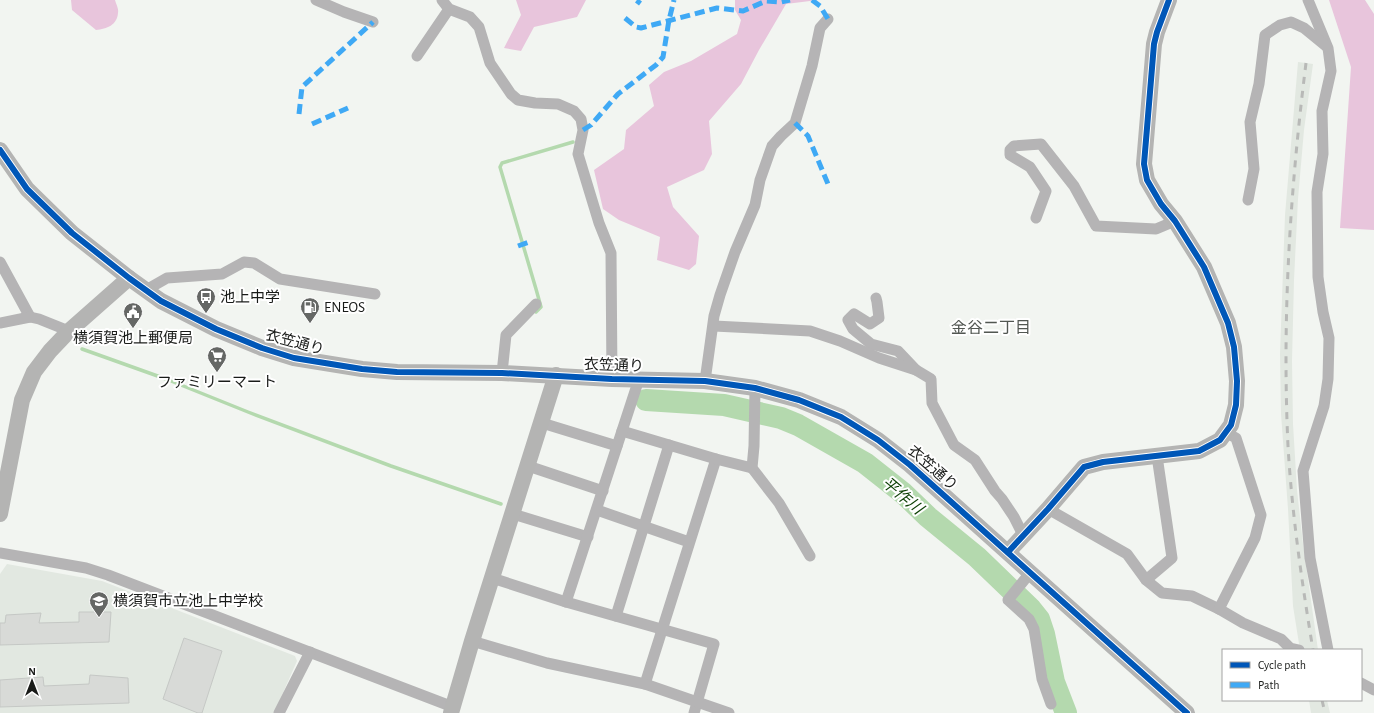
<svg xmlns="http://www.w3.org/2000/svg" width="1374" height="713" font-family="'Alegreya Sans','Noto Sans JP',sans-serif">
<rect width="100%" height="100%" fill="#f2f5f1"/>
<!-- built -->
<g fill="#e2e8e1">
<polygon points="1298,62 1313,64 1304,130 1298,199 1294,280 1292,361 1293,424 1297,490 1303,544 1318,650 1300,650 1293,606 1288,509 1281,414 1280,354 1285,215"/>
<polygon points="7,564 102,581 295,656 297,661 274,713 0,713 0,574"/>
<polygon points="1309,700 1327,700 1330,713 1311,713"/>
</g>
<!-- forest -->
<g fill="#e8c5dc">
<path d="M 71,0 L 115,0 C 116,4 119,9 118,13 C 117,25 107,29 96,30 L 72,10 Z"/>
<polygon points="516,0 586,0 577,17 534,27 521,51 504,48 521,15"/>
<polygon points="735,0 818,0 786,4 759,50 741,84 709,121 712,154 704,170 667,187 673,207 699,236 696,264 689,270 657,260 660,237 619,220 603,209 594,170 624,149 626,130 654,106 649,85 664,72 691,61 737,34 741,20 735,10"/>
<polygon points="1329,0 1365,0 1374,14 1374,230 1340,228 1351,67"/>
</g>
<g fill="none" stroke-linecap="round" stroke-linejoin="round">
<!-- stream -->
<g stroke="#b4d9ae" stroke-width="3.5">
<polyline points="536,312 541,307 536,289 500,167 502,163 573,142"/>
<polyline points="82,349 166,379 248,412 391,466 501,504"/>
</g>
<!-- river -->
<polyline stroke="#b4d9ae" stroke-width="22" points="646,400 724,405 781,418 798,425 865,463 903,493 928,517 977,557 1031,609 1039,619 1044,634 1054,682 1066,713"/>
</g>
<!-- building -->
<g fill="#d8dad7" stroke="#c5c8c5">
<polygon points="79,612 111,612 109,642 0,645 0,623 5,623 6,615 41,613 39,623 79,622"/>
<polygon points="184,638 222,651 202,713 198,713 163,699"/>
<polygon points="90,675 128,678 129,703 0,707 0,680 43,677 44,686 89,684"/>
</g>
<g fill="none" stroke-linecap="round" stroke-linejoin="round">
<!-- street -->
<g stroke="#b5b4b5" stroke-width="11">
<polyline points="316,0 344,12 373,22"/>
<polyline points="442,0 449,9 470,17 479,27 490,63 511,94 518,100 535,103 558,104 574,111 581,119 583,130 578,154 599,223 611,253 612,379"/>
<polyline points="1308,0 1328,48 1331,71 1322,111 1323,154 1317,192 1318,277 1323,312 1329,338 1328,379 1324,406 1303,471 1310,558 1328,650"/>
<polyline points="417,56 449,9"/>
<polyline points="1248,200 1254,169 1250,122 1259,84 1265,35 1280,25 1291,22 1304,28 1326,46"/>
<polyline points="1036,218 1046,191 1030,167 1010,155 1010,150 1014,146 1041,144 1074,186 1096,226 1156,229 1175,221"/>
<polyline points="0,262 30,317"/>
<polyline points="146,290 167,278 222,274 244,262 254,263 280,279 375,294"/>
<polyline points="876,298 877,302 879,318 870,324 854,314 848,320 853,329 871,344 898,351 916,370 931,379 932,403 954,445 975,460 995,491 1002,499 1014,517 1023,535"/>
<polyline points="0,323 30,317 39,319 69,331"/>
<polyline points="714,326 810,331 840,341 879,358 916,370"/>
<polyline points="502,373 506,335 536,304"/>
<polyline points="705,381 714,316 720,295 735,252 755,205 760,180 772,146 781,136 795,123 812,66 820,28 828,19"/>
<polyline points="755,388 754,446 752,468 779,503 810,556"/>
<polyline points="542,423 617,446"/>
<polyline points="622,431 716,459 645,684"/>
<polyline points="716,459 752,468"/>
<polyline points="528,466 603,491"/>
<polyline points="1048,509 1127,554 1146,580 1162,593 1192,596 1219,609 1243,623 1281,639 1290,648 1299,650"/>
<polyline points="597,510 689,542"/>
<polyline points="513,514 588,537"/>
<polyline points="0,553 86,568 108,575 453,707"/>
<polyline points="1030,573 1008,600 1029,619 1034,629 1042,679 1051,704"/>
<polyline points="492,578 566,602 714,644 694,713"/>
<polyline points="1146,580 1172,558 1157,456"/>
<polyline points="566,602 639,379"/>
<polyline points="1219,609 1255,538 1261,515 1236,438 1225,432"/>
<polyline points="616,616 669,445"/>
<polyline points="472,641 547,663 645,684 729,713"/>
<polyline points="1361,683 1374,690"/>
<polyline points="279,713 310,652"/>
</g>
<!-- secondary -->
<g stroke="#b4b4b3" stroke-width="16">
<polyline points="0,150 27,189 72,233 129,278 161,301 216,329 262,348 294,358 362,369 397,372 502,373 612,379 705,381 755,388 799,400 841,417 878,440 910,465 1187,713"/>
<polyline points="0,514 22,400 34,372 50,351 69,331 129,278"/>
<polyline points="1008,552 1048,509 1084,467 1103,462 1199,451 1220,440 1231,425 1236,405 1237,381 1234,347 1228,323 1204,267 1175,221 1161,204 1147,180 1144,164 1154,44 1157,32 1169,0"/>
<polyline points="451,713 472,641 556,375"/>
</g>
<!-- rail -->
<g stroke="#b8b9b7" stroke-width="3" stroke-dasharray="7 7" stroke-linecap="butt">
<path d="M 1306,63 C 1290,191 1282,318 1288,446 C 1292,515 1302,583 1313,650"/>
<polyline points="1322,700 1325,713"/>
</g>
<!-- quiet -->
<g stroke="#3fa9f5" stroke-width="5" stroke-dasharray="10 5" stroke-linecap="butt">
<polyline points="812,0 820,6 828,19"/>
<polyline points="637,4 640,0"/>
<polyline points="625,18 636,27 641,28 717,8 743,11 766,1 781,2 790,0"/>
<polyline points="299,114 302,87 373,22"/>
<polyline points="795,123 808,136 828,184"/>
<polyline points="312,124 348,108"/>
<polyline points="583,130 591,125 618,94 656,65 663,57 669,20 674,0"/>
<polyline points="518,246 529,242"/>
</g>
<!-- cycleway casing -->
<g stroke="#fff" stroke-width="8">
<g id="cycleway">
<polyline points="0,150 27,189 72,233 129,278 161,301 216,329 262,348 294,358 362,369 397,372 502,373 612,379 705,381 755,388 799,400 841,417 878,440 910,465 1187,713"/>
<polyline points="1008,552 1048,509 1084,467 1103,462 1199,451 1220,440 1231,425 1236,405 1237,381 1234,347 1228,323 1204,267 1175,221 1161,204 1147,180 1144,164 1154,44 1157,32 1169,0"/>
</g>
</g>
<!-- cycleway -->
<use href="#cycleway" stroke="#0057b8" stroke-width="6"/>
</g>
<!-- icons -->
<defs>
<g id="bus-pin" transform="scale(1)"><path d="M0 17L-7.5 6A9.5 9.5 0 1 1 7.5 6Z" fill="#656765" stroke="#fff"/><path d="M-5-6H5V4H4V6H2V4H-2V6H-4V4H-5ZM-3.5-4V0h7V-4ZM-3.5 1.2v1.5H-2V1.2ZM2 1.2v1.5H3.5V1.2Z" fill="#fff"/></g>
<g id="fuel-pin" transform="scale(1)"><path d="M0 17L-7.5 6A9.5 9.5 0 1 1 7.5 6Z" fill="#656765" stroke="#fff"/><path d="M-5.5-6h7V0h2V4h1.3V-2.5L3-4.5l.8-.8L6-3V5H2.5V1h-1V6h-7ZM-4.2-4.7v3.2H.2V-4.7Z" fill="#fff"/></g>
<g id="civic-pin" transform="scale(1)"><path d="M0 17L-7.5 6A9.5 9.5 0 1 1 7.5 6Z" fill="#656765" stroke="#fff"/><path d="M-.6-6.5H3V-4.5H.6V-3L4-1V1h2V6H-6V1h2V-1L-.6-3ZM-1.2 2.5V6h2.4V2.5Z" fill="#fff"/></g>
<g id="supermarket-pin" transform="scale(1)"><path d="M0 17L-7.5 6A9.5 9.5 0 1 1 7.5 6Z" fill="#656765" stroke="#fff"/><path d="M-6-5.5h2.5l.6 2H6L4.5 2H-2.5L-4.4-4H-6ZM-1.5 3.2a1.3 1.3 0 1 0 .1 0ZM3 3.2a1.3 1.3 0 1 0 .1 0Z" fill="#fff"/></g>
<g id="school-pin" transform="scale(1)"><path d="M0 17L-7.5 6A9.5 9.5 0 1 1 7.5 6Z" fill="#656765" stroke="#fff"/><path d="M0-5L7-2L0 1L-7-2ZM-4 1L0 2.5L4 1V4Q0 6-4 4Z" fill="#fff"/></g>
</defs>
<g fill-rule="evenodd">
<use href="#bus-pin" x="206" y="297"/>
<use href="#fuel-pin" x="310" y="307"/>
<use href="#civic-pin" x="133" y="312"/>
<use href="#supermarket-pin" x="217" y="356"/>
<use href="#school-pin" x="99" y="601"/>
</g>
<g text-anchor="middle" stroke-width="4" stroke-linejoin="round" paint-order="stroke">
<!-- poi labels -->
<g font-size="15" fill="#191b19" stroke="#fff" text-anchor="start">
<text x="220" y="302">池上中学</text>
<text x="324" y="312">ENEOS</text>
<text x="133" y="343" text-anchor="middle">横須賀池上郵便局</text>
<text x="217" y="387" text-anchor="middle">ファミリーマート</text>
<text x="113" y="606">横須賀市立池上中学校</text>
</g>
<!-- street labels -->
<g font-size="15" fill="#191b19" stroke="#fff">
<text transform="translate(295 342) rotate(15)" y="5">衣笠通り</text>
<text transform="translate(614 365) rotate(2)" y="5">衣笠通り</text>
<text transform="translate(933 468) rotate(41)" y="5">衣笠通り</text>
</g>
<!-- neighbourhood labels -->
<g font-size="16" fill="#525752" stroke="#fff">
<text x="991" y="333">金谷二丁目</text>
</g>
<!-- water labels -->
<g font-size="16" font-style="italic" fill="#0a3e02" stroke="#fff">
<text transform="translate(903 495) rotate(40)" y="6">平作川</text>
</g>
</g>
<!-- legend -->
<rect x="1222" y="649" width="140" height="52" fill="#ffffff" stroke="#a3a4a3"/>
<rect x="1230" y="662" width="20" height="6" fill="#0057b8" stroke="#a3a4a3"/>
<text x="1258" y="669" font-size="12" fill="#191b19">Cycle path</text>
<rect x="1230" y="682" width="20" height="6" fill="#3fa9f5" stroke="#a3a4a3"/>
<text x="1258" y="689" font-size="12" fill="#191b19">Path</text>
<!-- north arrow -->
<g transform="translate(32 681)" stroke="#ffffff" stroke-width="3" paint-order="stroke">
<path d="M0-3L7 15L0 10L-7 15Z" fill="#191b19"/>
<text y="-6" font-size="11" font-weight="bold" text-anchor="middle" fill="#191b19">N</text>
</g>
</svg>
